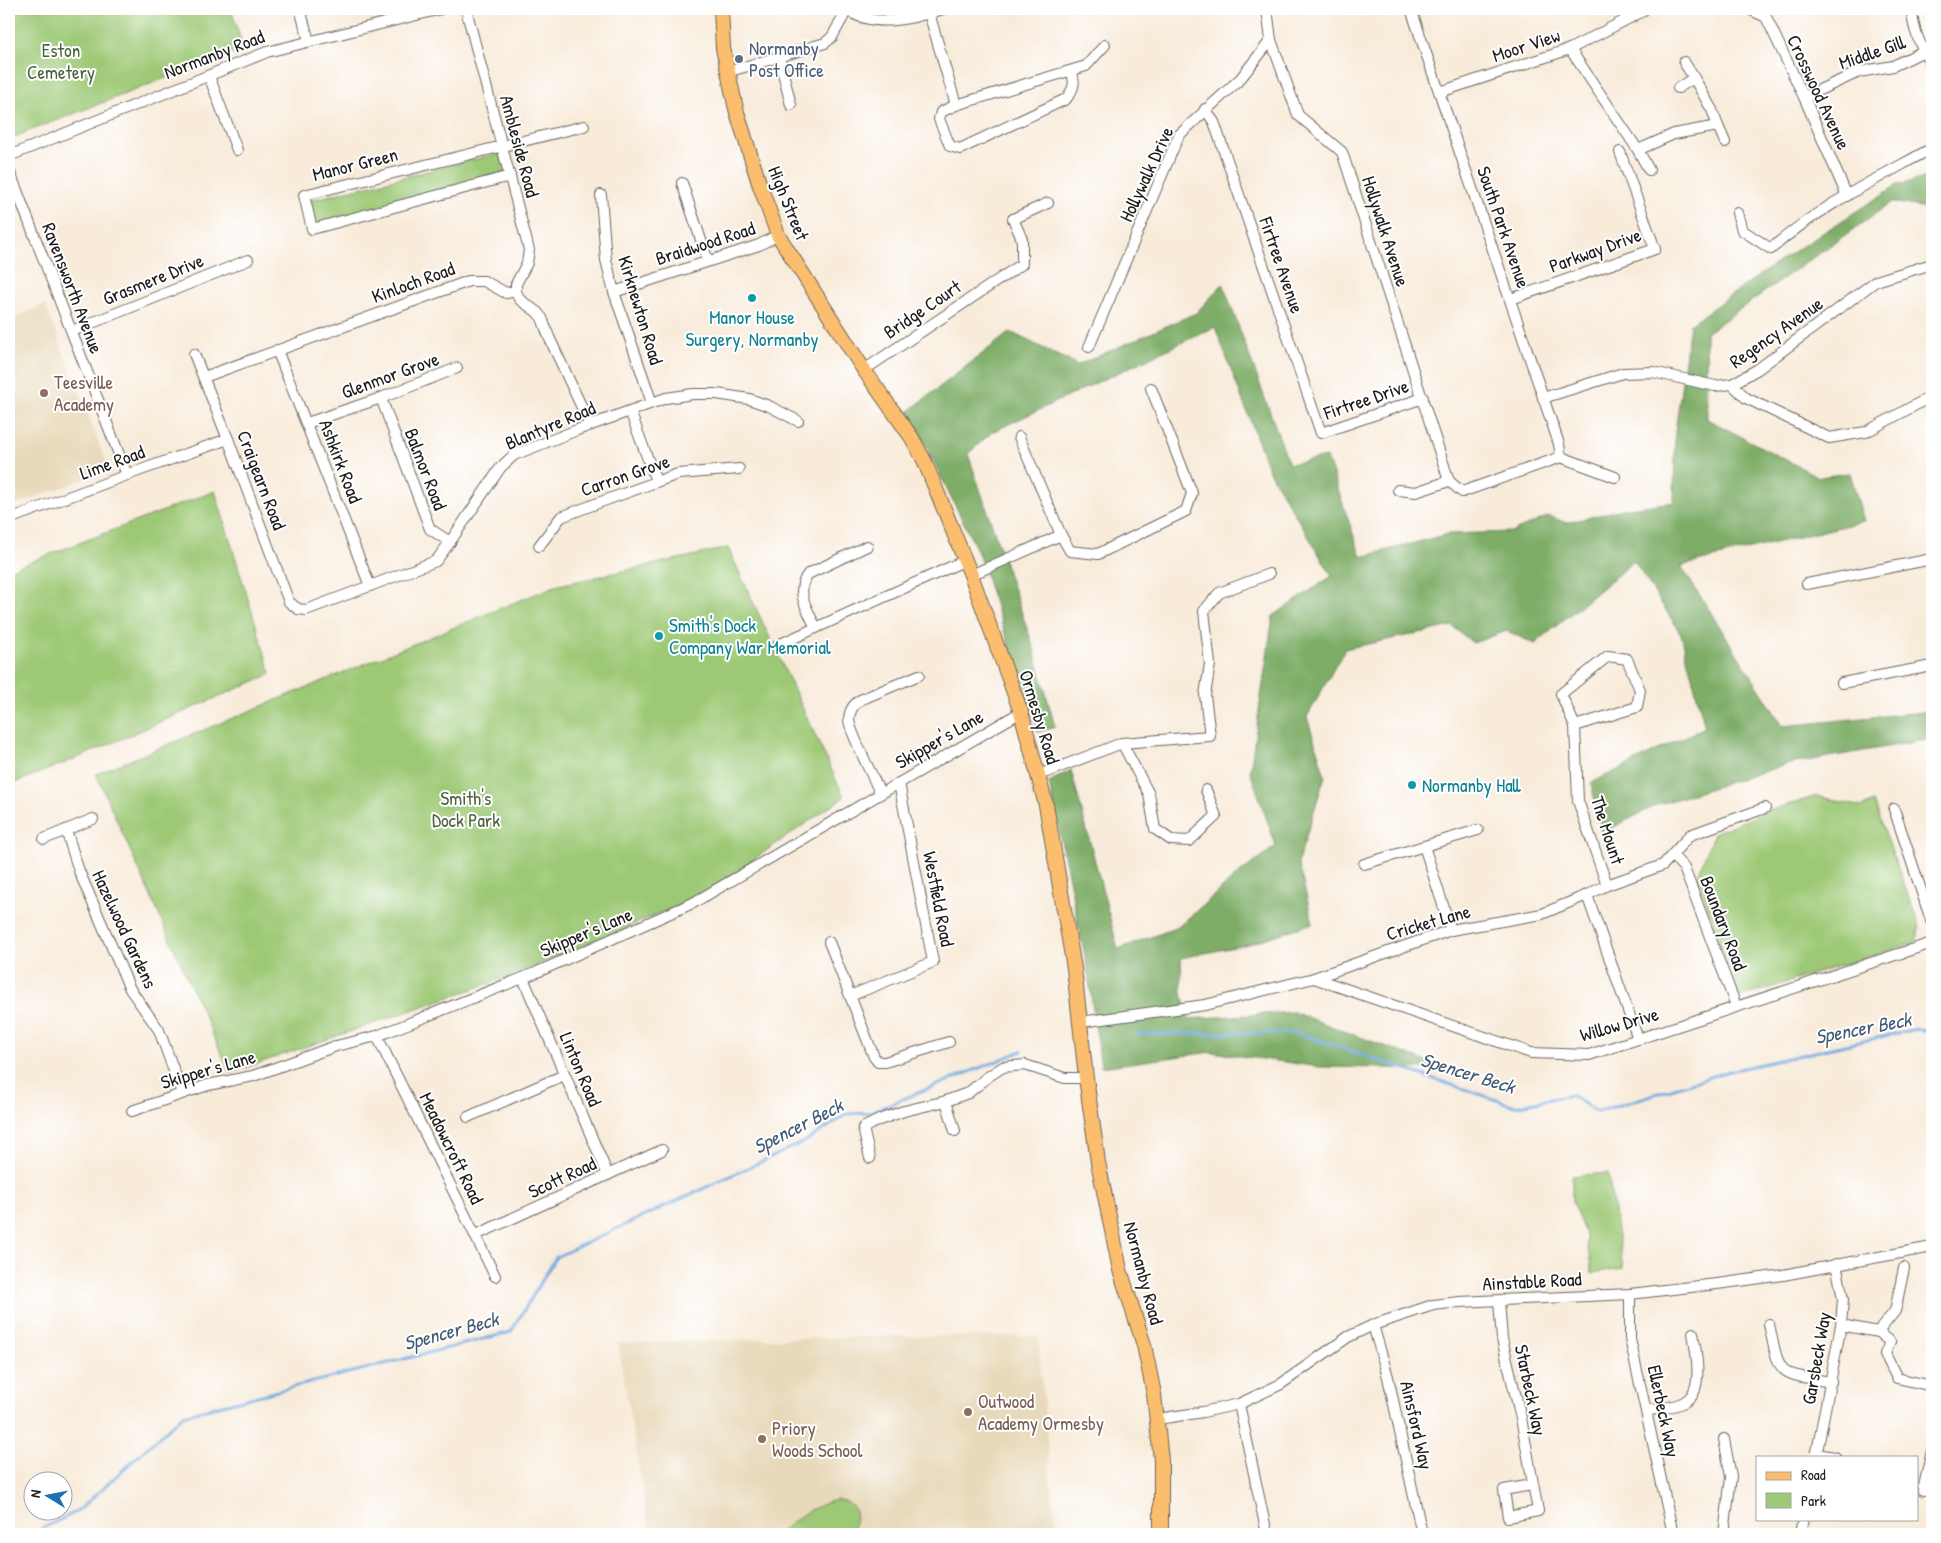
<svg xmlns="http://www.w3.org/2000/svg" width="1941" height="1543" font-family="'Patrick Hand',sans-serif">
<rect width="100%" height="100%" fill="#fff"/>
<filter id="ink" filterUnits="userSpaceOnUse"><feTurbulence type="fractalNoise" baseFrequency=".02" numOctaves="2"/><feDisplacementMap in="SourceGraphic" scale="10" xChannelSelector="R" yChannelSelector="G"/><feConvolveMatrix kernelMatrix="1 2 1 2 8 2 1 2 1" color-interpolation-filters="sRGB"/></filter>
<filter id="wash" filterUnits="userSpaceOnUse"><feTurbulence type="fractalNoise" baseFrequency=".0096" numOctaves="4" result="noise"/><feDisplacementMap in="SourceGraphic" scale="20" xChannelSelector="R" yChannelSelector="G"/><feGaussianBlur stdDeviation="1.12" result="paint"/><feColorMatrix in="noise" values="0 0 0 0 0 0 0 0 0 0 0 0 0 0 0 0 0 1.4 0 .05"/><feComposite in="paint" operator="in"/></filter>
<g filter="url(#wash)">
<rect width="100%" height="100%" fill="#f8ebda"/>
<!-- built -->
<g fill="#e8d9ba">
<polygon points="45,304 107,465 104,472 9,507 9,321"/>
<polygon points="900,1336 1038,1336 1051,1488 1058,1534 650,1534 618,1343"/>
</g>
<!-- green -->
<g fill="#9dc976" stroke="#5c7249">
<polygon points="9,9 231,9 243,48 9,139"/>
<polygon points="500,153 508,173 315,225 311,200"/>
<polygon points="215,491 271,674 75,759 9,785 9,570"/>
<polygon points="728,548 844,797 699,897 513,975 230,1073 96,774 555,586"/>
<polygon points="1817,796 1862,807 1874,802 1920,928 1916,942 1740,997 1697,877 1714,833 1771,810"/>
<polygon points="1608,1173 1623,1268 1592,1273 1586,1236 1572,1202 1572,1176"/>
<path d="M 835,1500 C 853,1499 861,1514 852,1529 L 841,1534 L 783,1534 L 782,1531 C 797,1516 815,1506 835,1500 Z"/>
</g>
<!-- forest -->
<polygon fill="#7ead67" stroke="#4d6442" points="1932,176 1932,209 1892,202 1706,333 1707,419 1819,477 1850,473 1864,521 1681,566 1783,726 1932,711 1932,739 1789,764 1657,805 1602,833 1591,783 1705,727 1681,634 1634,561 1535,644 1507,631 1473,643 1452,626 1345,649 1307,717 1325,776 1298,862 1313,923 1249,944 1181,958 1182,993 1188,1019 1293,1012 1446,1069 1320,1067 1212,1052 1101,1067 1087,966 1049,782 1071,770 1118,949 1178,927 1237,875 1276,846 1250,771 1273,616 1332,576 1270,473 1215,327 992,432 968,454 1033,646 1055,727 1038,732 977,550 909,411 1010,332 1078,365 1196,313 1223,284 1289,464 1327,457 1361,557 1448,534 1512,532 1549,516 1566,523 1627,508 1674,502 1675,432 1690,324 1784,258 1897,185"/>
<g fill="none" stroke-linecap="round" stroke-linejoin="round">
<!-- stream -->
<g stroke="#73aae2" stroke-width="3">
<polyline points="1135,1034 1297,1033 1515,1106 1571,1095 1597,1112 1726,1072 1916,1029 1932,1033"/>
<polyline points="31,1534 78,1511 183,1415 511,1332 556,1257 808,1140 847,1114 868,1113 1022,1051"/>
</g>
</g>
</g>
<g filter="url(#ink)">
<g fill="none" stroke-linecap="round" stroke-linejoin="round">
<!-- minor casing -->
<g stroke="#69645e" stroke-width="12">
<g id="minor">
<polyline points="300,9 309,41"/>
<polyline points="466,9 529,250 527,263 516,284 516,291"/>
<path d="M 845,9 C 874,29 911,19 943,9"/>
<polyline points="1267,9 1271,40 1298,115 1342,152 1449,481"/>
<polyline points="1411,9 1559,444 1561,457"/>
<polyline points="1752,9 1753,11 1766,17 1804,97 1847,196"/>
<path d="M 1912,9 C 1912,30 1922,48 1932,66"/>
<polyline points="929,13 956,105"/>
<polyline points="1570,49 1638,150 1674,134 1718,126 1725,142"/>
<polyline points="779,57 791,105"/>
<polyline points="1684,62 1694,78"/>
<path d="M 1071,71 C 1076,82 1074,89 1066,99 L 960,149 L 950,146 L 939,119 L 941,112 L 956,105 L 1086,66 L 1105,45"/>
<polyline points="727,72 825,43 832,37 847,10"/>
<polyline points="209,76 237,150"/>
<polyline points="1678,88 1694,78 1712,110 1718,126"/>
<polyline points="1440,92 1570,49 1643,11 1642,9"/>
<polyline points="1804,97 1859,72 1893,66 1924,51"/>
<polyline points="1205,109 1214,122 1321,433 1423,398"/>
<polyline points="1638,150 1649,170"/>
<polyline points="9,156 267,52 441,9"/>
<polyline points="9,170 127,475"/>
<polyline points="510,176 312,229 304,195 584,126"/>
<polyline points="682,183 708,261"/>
<polyline points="601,195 606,260 614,292 652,403"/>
<path d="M 1737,213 L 1742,230 L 1771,249 C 1818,207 1877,179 1932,148"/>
<polyline points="614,292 759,245 778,235"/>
<polyline points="1511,299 1655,249 1620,152"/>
<polyline points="72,331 248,260"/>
<polyline points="1089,347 1179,135 1240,79 1271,40"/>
<polyline points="277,350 370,586"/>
<polyline points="194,354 228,439 289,602 298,609 306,610 436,561 450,542 501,467 514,455 577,430 666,398 693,394 717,394 749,399 769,406 798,421"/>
<polyline points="864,370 1022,264 1022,239 1013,219 1048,203"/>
<polyline points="204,377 469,281 484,281 506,293 516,291 519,299 537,312 542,318 549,337 590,425"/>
<polyline points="1732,384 1746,398 1829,438 1866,432 1932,396"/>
<polyline points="381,398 430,529 450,542"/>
<polyline points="1543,398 1623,373 1653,372 1715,386 1732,384 1758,369 1876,281 1932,264"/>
<polyline points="630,411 656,481"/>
<polyline points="307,423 381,398 457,368"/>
<polyline points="1019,437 1061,535 1070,551 1098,554 1186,511 1192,493 1151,388"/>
<polyline points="1398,490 1416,492 1449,481 1462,492 1561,457 1615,477"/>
<polyline points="9,519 127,475 228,439"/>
<polyline points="539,546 561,517 598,503 678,474 739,469"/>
<polyline points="971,575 1061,535"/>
<polyline points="1807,584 1932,559"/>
<path d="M 816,628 C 808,610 794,592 808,574 L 867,546"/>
<polyline points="778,645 966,560"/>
<polyline points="1842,683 1932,666"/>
<polyline points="1575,726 1561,694 1608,656 1627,659 1640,690 1637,707 1575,726 1578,801 1607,885"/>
<polyline points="1122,743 1149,794 1155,829 1171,840 1189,841 1216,816 1206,790"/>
<polyline points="1039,775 1122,743 1210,736 1205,695 1210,664 1204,611 1219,593 1269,574"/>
<path d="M 880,793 C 874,778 850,733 849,720 C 849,711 853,705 860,700 L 919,675"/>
<polyline points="1894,809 1932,923"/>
<polyline points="66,830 79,871 130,989 159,1030 182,1093"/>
<polyline points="44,839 93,819"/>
<polyline points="1424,846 1451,930"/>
<polyline points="1672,855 1684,868 1736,1006"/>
<polyline points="1364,864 1478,830"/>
<polyline points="1587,895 1638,1039"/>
<polyline points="829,942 874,1057 878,1062 885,1062 949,1042"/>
<polyline points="523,978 608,1175"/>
<polyline points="1314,978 1531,1053 1589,1055 1932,943"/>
<polyline points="850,996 933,962 899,783"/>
<polyline points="1081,1022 1205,1005 1314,978 1451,930 1542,914 1587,895 1607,885 1663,865 1690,835 1765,808"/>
<polyline points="377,1036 495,1276"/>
<polyline points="946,1101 955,1131"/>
<polyline points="132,1111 208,1085 253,1076 336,1046 377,1036 535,973 693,903 1021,712"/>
<polyline points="468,1117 564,1075"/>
<polyline points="870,1158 863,1128 879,1120 904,1111 946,1101 968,1093 989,1076 1003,1067 1025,1065 1065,1078 1086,1078"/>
<polyline points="476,1235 662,1150"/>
<polyline points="1904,1268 1895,1311 1878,1332 1890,1342 1885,1354 1897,1378 1932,1386"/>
<polyline points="1630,1294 1630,1339 1673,1534"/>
<polyline points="1499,1301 1502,1339 1521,1418 1538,1511 1508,1517 1504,1490 1532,1485"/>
<path d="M 1769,1324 C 1780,1377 1777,1373 1831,1382"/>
<polyline points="1373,1325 1388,1377 1422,1534"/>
<polyline points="1841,1325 1878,1332"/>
<polyline points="1239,1404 1267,1534"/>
<path d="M 1646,1411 C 1658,1408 1673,1408 1684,1402 C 1705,1391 1696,1353 1693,1333"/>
<polyline points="1158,1419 1203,1412 1239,1404 1281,1384 1348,1337 1373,1325 1433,1305 1460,1302 1630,1294 1725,1283 1783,1275 1932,1247"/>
<polyline points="1816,1454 1835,1457"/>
<polyline points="1816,1457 1841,1325 1843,1299 1836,1264"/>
<polyline points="1923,1490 1932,1451"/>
<polyline points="1724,1534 1731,1477 1724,1439"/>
<polyline points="1800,1534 1803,1519"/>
</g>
</g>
<!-- major casing -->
<g stroke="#69645e" stroke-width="16">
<polyline id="major" points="721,9 723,48 736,109 760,186 778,235 864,370 912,438 924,460 971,575 1021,712 1046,805 1074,968 1086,1078 1098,1162 1120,1270 1144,1345 1154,1394 1161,1460 1161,1534"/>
</g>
<!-- minor -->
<use href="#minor" stroke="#fff" stroke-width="10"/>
<!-- major -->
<use href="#major" stroke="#fbbe6e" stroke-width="14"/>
</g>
</g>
<!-- markers -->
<circle fill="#5c6f8a" stroke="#fff" stroke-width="2" cx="739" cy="59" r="5"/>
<g fill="#0f9aa8" stroke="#fff" stroke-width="2">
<circle cx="752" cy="298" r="5"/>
<circle cx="659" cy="636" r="5"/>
<circle cx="1412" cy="785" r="5"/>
</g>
<g fill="#8d6e63" stroke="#fff" stroke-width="2">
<circle cx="44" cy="393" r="5"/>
<circle cx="968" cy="1412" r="5"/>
<circle cx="762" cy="1439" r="5"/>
</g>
<g text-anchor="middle" stroke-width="4" stroke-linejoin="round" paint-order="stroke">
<!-- street labels -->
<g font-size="19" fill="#1c1c1c" stroke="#fff">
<text transform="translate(1526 45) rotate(-18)" y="7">Moor View</text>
<text transform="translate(1872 52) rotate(-19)" y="7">Middle Gill</text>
<text transform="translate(214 54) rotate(-21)" y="7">Normanby Road</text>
<text transform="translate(1819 92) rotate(65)" y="7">Crosswood Avenue</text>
<text transform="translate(520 146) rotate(75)" y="7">Ambleside Road</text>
<text transform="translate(355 164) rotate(-14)" y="7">Manor Green</text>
<text transform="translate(1146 174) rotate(-65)" y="7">Hollywalk Drive</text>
<text transform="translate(789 203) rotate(68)" y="7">High Street</text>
<text transform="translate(1504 227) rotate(71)" y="7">South Park Avenue</text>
<text transform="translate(1386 231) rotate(72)" y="7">Hollywalk Avenue</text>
<text transform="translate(705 243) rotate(-18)" y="7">Braidwood Road</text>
<text transform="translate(1595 250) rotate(-20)" y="7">Parkway Drive</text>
<text transform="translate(1282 265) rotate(71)" y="7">Firtree Avenue</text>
<text transform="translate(153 279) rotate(-22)" y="7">Grasmere Drive</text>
<text transform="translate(413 282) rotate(-20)" y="7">Kinloch Road</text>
<text transform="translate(73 288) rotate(69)" y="7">Ravensworth Avenue</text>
<text transform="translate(922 309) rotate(-34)" y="7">Bridge Court</text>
<text transform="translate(641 310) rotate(73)" y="7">Kirknewton Road</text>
<text transform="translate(1776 332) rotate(-35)" y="7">Regency Avenue</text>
<text transform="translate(390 375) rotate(-20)" y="7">Glenmor Grove</text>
<text transform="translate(1366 399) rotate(-19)" y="7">Firtree Drive</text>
<text transform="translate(550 425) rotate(-23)" y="7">Blantyre Road</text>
<text transform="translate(341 461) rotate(69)" y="7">Ashkirk Road</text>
<text transform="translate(112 462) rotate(-20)" y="7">Lime Road</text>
<text transform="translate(426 469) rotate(69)" y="7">Balmor Road</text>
<text transform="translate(625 475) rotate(-19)" y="7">Carron Grove</text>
<text transform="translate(262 480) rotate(69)" y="7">Craigearn Road</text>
<text transform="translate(1040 717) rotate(73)" y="7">Ormesby Road</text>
<text transform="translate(939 739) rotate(-30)" y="7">Skipper's Lane</text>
<text transform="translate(1608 830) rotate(72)" y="7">The Mount</text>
<text transform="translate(939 899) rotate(79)" y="7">Westfield Road</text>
<text transform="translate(1428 922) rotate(-16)" y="7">Cricket Lane</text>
<text transform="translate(1724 923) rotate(69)" y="7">Boundary Road</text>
<text transform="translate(125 929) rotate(65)" y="7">Hazelwood Gardens</text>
<text transform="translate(586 932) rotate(-23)" y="7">Skipper's Lane</text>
<text transform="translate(1619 1024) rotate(-16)" y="7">Willow Drive</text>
<text transform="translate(208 1069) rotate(-16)" y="7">Skipper's Lane</text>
<text transform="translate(581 1069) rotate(67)" y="7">Linton Road</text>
<text transform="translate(452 1148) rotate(64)" y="7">Meadowcroft Road</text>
<text transform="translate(562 1177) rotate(-25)" y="7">Scott Road</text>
<text transform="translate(1144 1273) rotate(75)" y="7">Normanby Road</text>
<text transform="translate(1532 1281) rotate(-3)" y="7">Ainstable Road</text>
<text transform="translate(1816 1358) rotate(-80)" y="7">Garsbeck Way</text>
<text transform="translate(1531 1390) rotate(78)" y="7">Starbeck Way</text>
<text transform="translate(1664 1411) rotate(78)" y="7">Ellerbeck Way</text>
<text transform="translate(1417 1425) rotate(77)" y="7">Ainsford Way</text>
</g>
<!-- service labels -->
<g font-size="19" fill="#4e5e75" stroke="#fff" text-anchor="start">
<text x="749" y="55">Normanby<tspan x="749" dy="22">Post Office</tspan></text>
</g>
<!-- park labels -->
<g font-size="19" fill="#506140" stroke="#fff">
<text x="61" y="57">Eston<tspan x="61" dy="22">Cemetery</tspan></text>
<text x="466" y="805">Smith's<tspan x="466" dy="22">Dock Park</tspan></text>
</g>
<!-- culture labels -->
<g font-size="19" fill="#0d838f" stroke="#fff" text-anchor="start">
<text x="752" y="324" text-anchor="middle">Manor House<tspan x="752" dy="22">Surgery, Normanby</tspan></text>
<text x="669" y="632">Smith's Dock<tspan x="669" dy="22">Company War Memorial</tspan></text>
<text x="1422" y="792">Normanby Hall</text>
</g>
<!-- education labels -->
<g font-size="19" fill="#785e54" stroke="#fff" text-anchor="start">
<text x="54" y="389">Teesville<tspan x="54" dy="22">Academy</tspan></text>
<text x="978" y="1408">Outwood<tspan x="978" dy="22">Academy Ormesby</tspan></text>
<text x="772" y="1435">Priory<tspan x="772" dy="22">Woods School</tspan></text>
</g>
<!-- water labels -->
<g font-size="20" font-style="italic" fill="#435c75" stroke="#fff">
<text transform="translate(1863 1028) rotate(-11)" y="7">Spencer Beck</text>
<text transform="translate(1468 1073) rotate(17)" y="7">Spencer Beck</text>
<text transform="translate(798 1126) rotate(-27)" y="7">Spencer Beck</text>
<text transform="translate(451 1331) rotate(-15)" y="7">Spencer Beck</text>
</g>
</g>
<!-- margin -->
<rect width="1941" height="1543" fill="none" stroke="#fff" stroke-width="30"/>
<!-- legend -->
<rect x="1756" y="1456" width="162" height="65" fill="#ffffff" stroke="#a4a4a4"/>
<rect x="1766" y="1472" width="25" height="8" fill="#fbbe6e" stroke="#a4a4a4"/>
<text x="1801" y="1480" font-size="15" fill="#1c1c1c">Road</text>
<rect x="1766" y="1493" width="25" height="15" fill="#9dc976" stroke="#a4a4a4"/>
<text x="1801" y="1506" font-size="15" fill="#1c1c1c">Park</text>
<!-- north arrow -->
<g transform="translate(48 1496) rotate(280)"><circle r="24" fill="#ffffff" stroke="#a4a4a4"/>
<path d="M0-4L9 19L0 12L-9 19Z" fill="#1f6fb2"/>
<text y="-8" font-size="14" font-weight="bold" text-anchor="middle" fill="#1c1c1c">N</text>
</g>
</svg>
